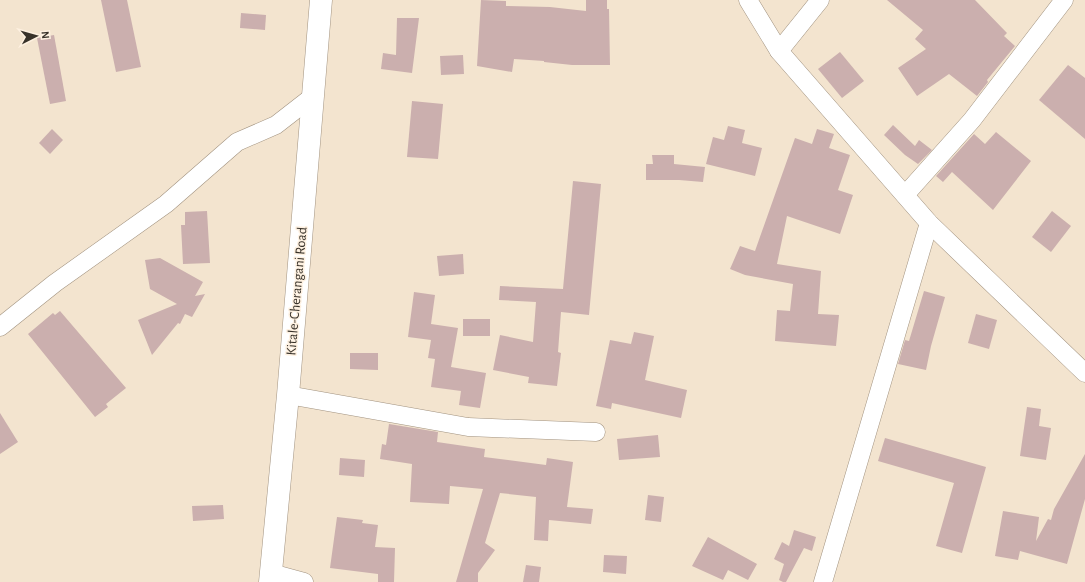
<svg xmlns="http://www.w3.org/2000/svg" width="1085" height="582" font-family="'Alegreya Sans',sans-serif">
<rect width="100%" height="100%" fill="#f3e4cf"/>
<!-- building -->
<g fill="#cbafae">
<polygon points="101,0 127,0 141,67 116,72"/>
<polygon points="481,0 506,1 506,6 550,7 586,11 586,0 607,0 607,9 609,9 610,65 572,65 544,62 544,61 514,59 512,72 477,66"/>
<polygon points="887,0 975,0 1007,33 1004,36 1015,46 987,80 988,82 977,96 949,74 917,96 898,68 926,49 915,39 923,30"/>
<polygon points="241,13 266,15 265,30 240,28"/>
<polygon points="397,18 419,18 412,73 381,69 383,53 396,55"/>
<polygon points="54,35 66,101 50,104 37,38"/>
<polygon points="840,52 864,81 842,98 818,69"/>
<polygon points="463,55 464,74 441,75 440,56"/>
<polygon points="1068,65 1085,78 1085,139 1039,100"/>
<polygon points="412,101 443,104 438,159 407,157"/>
<polygon points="893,125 915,146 919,140 932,150 918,164 905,155 884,135"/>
<polygon points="728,126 745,130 742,143 762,148 755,176 706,164 713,137 724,140"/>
<polygon points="52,129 63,140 50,154 39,143"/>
<polygon points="817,129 834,134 829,148 850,155 838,190 853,195 840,234 787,216 777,264 821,271 818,314 839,315 836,346 775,341 777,310 790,311 793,284 745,275 730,269 740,246 755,251 795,138 812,144"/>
<polygon points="996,132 1031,161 993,210 952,172 943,182 936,176 974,134 985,144"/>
<polygon points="652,155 674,155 674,164 705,167 703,182 679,180 646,180 646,164 653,164"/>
<polygon points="573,181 601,184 589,315 561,312 558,352 561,353 557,386 528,383 529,377 493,370 500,335 533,342 536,302 499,300 500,286 563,289"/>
<polygon points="207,211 210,263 183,264 181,225 185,225 185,212"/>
<polygon points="1052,211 1071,226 1051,252 1032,237"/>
<polygon points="463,254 464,274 439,276 437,256"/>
<polygon points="160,258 203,282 195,296 205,294 192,317 185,314 180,324 178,323 152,355 138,320 177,304 150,289 145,260"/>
<polygon points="924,291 945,297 931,346 926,370 898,364 905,340 909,341"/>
<polygon points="414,292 435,295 431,324 458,328 451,367 486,373 480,408 459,405 461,391 431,387 435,359 428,358 431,340 408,337"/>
<polygon points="60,311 126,388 106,404 108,407 95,417 28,334 53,313 55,315"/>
<polygon points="976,314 997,320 989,349 968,343"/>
<rect x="463" y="319" width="27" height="17"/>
<polygon points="634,332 654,336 645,380 687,390 681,418 612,403 611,409 596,406 610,340 631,344"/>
<polygon points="350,353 378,353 378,370 350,369"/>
<polygon points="1027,407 1041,409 1039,426 1051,428 1046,460 1020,456"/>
<polygon points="0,413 18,442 0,454"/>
<polygon points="389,424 438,432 437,442 485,449 484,457 546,465 547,458 573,462 567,507 593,509 591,524 549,520 548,541 534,540 536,497 500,493 485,543 495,550 478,573 478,582 456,582 483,489 450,486 449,504 410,502 412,464 380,459 382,444 386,445"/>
<polygon points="658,435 660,457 619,460 617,439"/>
<polygon points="885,438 986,467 962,553 936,546 954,483 878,461"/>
<polygon points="1085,454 1085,499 1067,564 1020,551 1018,560 995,556 1003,511 1039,517 1036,541 1048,519 1051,520 1054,509"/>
<polygon points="340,458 365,460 364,477 339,475"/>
<polygon points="648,495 664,497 661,522 645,520"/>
<polygon points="223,505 224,519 193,521 192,506"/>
<polygon points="337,517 363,520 362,523 378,525 375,547 395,548 394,582 378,582 378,574 330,568"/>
<polygon points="794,530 816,537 812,551 804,548 786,582 783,582 779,580 784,564 774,559 782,542 789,546"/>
<polygon points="708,537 757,564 748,580 728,570 723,580 692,566"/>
<polygon points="604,555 627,556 626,574 603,572"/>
<polygon points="526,565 541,567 539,582 523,582"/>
</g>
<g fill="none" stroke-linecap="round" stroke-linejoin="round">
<!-- street casing -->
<g stroke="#a29380" stroke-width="19">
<g id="street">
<polyline points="748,0 779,51 929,223 1085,373"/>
<polyline points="779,51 820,0"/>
<polyline points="905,195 972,120 1064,0"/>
<polyline points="0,327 55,283 166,204 237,142 276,125 312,97"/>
<polyline points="288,395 468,427 596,432"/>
<polyline points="271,573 304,582"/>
<polyline points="823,582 929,223"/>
</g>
</g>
<!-- secondary casing -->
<g stroke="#a29380" stroke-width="23">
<polyline id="secondary" points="270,582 288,395 321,0"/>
</g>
<!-- street -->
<use href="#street" stroke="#fff" stroke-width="18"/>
<!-- secondary -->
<use href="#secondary" stroke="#fff" stroke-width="22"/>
</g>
<g text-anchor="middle" stroke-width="3" stroke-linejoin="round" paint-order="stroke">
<!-- street labels -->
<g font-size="14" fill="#38322a" stroke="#fef1e1">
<text transform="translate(296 291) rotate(-85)" y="5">Kitale-Cherangani Road</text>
</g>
</g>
<!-- north arrow -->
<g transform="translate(36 36) rotate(84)" stroke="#fef1e1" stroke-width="3" paint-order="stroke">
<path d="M0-3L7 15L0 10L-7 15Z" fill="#38322a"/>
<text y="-6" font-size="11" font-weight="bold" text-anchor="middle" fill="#38322a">N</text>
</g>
</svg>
